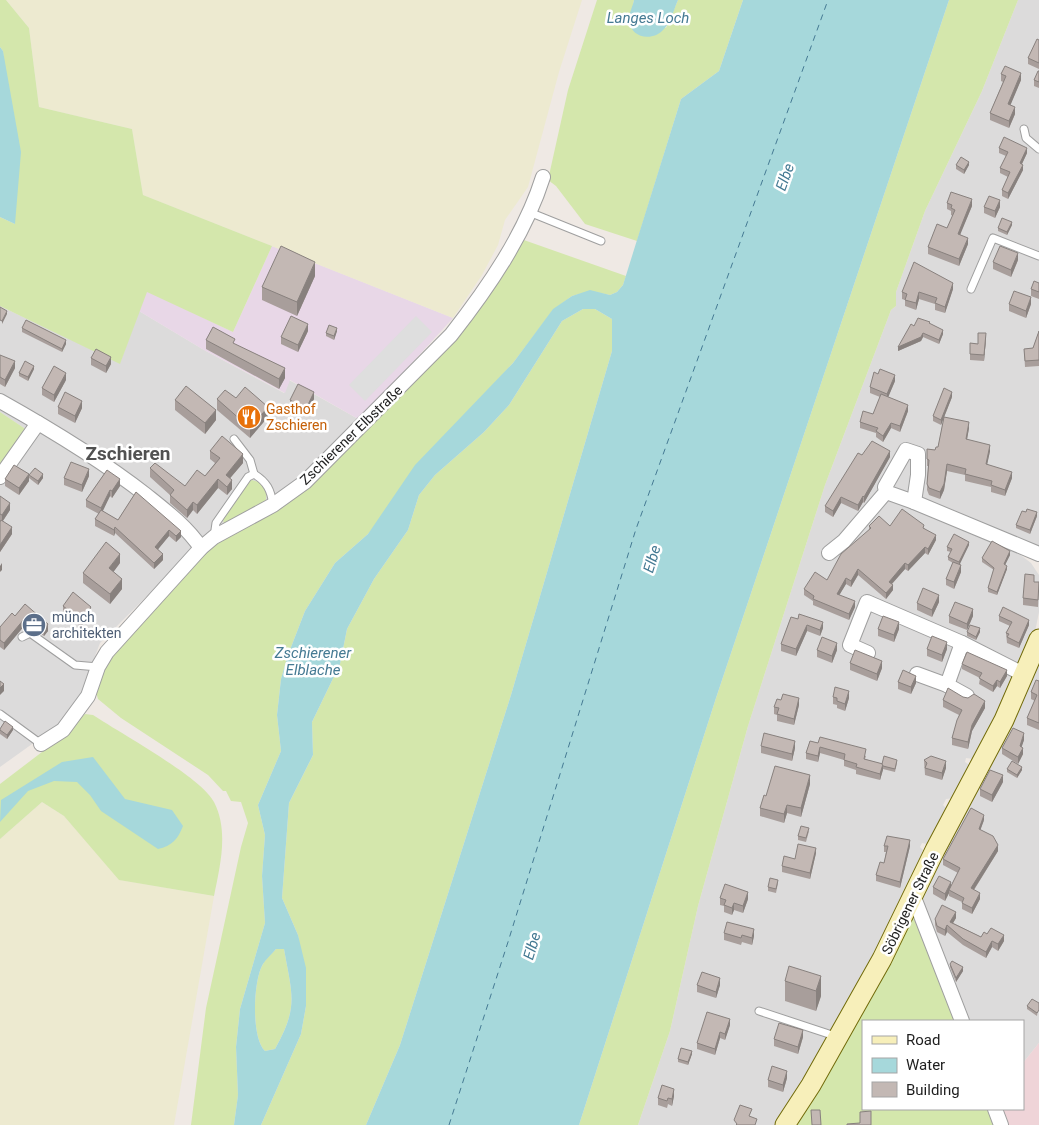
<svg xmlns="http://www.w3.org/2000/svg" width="1039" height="1125" font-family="Roboto,sans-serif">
<rect width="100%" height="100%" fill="#efe9e4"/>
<!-- residential -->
<g fill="#dcdbdb">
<polygon points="1018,0 1039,0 1039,548 1018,553 1031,563 1039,575 1039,612 1035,632 1016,681 973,759 966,758 965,762 971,766 954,798 946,799 943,805 946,808 927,844 922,843 920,847 923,850 914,871 914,879 895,921 779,1125 638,1125 670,1031 698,906 748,726 825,485 891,310 896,306 896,292 925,211 982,91"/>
<polygon points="0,306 120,363 139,311 204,350 284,393 289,380 360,420 297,489 185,558 100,643 81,693 60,724 0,767 0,474 27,430 0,412"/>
<polygon points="1039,654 1039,1043 1023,1063 1023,1021 964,1021 919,901"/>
</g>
<!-- commercial -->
<polygon fill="#efd4d8" points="1039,1043 1039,1125 1002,1125 997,1109 1023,1109 1023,1063"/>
<!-- industrial -->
<polygon fill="#e8d7e7" points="272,246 453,318 360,420 290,380 285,393 204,350 139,311 147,291 233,332"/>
<!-- farmland -->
<g fill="#edead0">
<polygon points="6,0 582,0 559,72 528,187 505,220 498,245 482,275 453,318 143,195 132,129 39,107 29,28"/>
<polygon points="42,802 64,816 120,880 214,896 174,1125 0,1125 0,839"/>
</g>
<!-- grass -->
<g fill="#d4e7ac">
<polygon points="0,0 6,0 29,28 39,107 132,129 143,195 272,246 233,332 147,292 120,364 0,306 0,217 15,224 3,51 0,47"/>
<polygon points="597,0 634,0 633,5 666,28 678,0 743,0 719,71 681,99 637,241 585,224 556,186 548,180 568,90"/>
<polygon points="949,0 1018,0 982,91 925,211 896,292 896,306 891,310 825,485 748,726 698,906 670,1031 638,1125 579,1125 716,698"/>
<polygon points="521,239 626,276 623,285 617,292 610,295 590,291 572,296 553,310 513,363 473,407 368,534 335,563 305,611 288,655 281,679 277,715 281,751 258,805 265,835 262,876 265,923 240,1009 236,1047 238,1095 234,1125 191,1125 206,1008 241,847 248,823 241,802 231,801 226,791 223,791 208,775 121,718 98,699 95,689 104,664 135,627 210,548 294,496 453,338"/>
<polygon points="583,309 595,309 612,319 612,351 511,695 400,1045 366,1125 261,1125 301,1034 306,1006 298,935 282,898 289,803 313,755 312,722 340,664 347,629 374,579 408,530 419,495 435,475 484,432 509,405 562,321"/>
<polygon points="0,412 27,430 0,474"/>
<path d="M 251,480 C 264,482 269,491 265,503 L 224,524 L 223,519 Z"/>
<path d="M 85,714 L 93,715 C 120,733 201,777 214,802 C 229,831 220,866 214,896 L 119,880 L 64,816 L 42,802 L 0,839 L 0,784 L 63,736 Z"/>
<polygon points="916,911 959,1021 863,1021 863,1109 992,1109 998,1125 793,1125 909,915"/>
<path d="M 276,949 L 284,949 C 292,995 299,1006 275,1049 L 265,1051 C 251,1038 253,980 263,964 C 266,958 272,954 276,949 Z"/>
</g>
<!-- parking -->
<polygon fill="#dedede" points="416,316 432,332 365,401 349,385"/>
<!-- water -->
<g fill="#a6d8db" fill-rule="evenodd">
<path d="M 634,0 L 678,0 C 674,9 671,22 664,29 C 653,42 630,39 629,19 C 629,13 633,6 634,0 Z"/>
<path d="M 743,0 L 949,0 L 716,698 L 579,1125 L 366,1125 L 400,1045 L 511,695 L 612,351 L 612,319 L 595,309 L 583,309 L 562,321 L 509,405 L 484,432 L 435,475 L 419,495 L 408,530 L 374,579 L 347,629 L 340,664 L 312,722 L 313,755 L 289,803 L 282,898 L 298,935 L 306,968 L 306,1006 L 301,1034 L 261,1125 L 234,1125 L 238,1095 L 236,1047 L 240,1009 L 265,923 L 262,876 L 265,835 L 258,805 L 281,751 L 277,715 L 281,679 L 288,655 L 305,611 L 335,563 L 368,534 L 415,465 L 513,363 L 553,309 L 572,296 L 590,290 L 610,295 L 617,292 L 623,285 L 681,99 L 719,71 ZM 276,949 L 284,949 C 292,995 299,1006 275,1049 L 265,1051 C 251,1038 253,980 263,964 C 266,959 272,954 276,949 Z"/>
<polygon points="0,47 3,51 21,152 15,224 0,217"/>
<path d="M 93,757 L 125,799 L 172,810 L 183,826 C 178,839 172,846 158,849 L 101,811 L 90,795 L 77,782 L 54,781 L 28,791 L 0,822 L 1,800 L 62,762 Z"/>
</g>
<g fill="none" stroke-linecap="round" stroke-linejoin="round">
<!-- ferry -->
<polyline stroke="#457a93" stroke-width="1" stroke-dasharray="6 5" stroke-linecap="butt" points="449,1125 508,942 636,529 828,0"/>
<!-- lane casing -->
<g stroke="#9f9f9f" stroke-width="9">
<g id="lane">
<polyline points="1024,129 1026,138 1039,149"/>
<polyline points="529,212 601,241"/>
<polyline points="971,289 993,238 1039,256"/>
<polyline points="234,439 250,460 254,474"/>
<path d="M 214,537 L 216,523 L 248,477 L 254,474 C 267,482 271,490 273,505"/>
<polyline points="22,637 30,633 75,665 98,667"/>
<polyline points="0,714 41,744"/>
<polyline points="759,1011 838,1037"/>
</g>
</g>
<!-- street casing -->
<g stroke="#9f9f9f" stroke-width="16">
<g id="street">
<path d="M 0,401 C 50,429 100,459 146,495 C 166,511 187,527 201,548"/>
<polyline points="0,477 38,423"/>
<polyline points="914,502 1039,554"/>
<polyline points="829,553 844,541 886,492 885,487 906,450 918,454 918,475 914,502 886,492"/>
<polyline points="868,653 850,645 867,602 962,643 1025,675"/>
<polyline points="917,674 947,685 962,643"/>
<polyline points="947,685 967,696"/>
<path d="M 41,744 L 63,730 L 88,696 L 98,667 L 107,652 L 201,548 L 214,537 L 273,505 L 305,482 L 451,335 C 488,288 525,234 543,177"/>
<polyline points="913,895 962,1021"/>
<polyline points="995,1109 1001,1125"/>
</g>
</g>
<!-- secondary casing -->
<g stroke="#716a09" stroke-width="21">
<polyline id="secondary" points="785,1125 811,1085 882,959 935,850 1004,720 1039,639"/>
</g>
<!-- lane -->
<use href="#lane" stroke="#fff" stroke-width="7"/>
<!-- street -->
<use href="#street" stroke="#fff" stroke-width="14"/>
<!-- secondary -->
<use href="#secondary" stroke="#f7efba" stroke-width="19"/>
</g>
<!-- wall -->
<g fill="#a89e9b">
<polygon points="1039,40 1039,69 1028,64 1028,58"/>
<polygon points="1039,71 1039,88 1034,86 1034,80"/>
<polygon points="1001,74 1021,80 1010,105 1015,114 1009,128 990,120 990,113 1003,82 1001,81"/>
<polygon points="999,148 1027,153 1022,164 1023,170 1008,199 1002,196 1002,190 1008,177 1000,173 1000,168 1006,156 999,153"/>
<polygon points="956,165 969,165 964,174 956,169"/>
<polygon points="947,203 972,206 960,234 968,244 959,266 928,254 928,247 947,228 953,216 951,215 951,211 947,209"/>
<polygon points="984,207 1000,207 995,218 984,213"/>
<polygon points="1012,225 1007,235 998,231 998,228"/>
<polygon points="1018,260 1011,277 993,269 993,262"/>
<polygon points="315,276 297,316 262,300 262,287"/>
<polygon points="1039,283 1039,299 1031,296 1031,289"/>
<polygon points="953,289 945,313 935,310 935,304 919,299 916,310 905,306 905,300 902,299 902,292"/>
<polygon points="1009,304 1031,304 1026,318 1009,311"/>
<polygon points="930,324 943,334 939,344 923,337 921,341 898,351 914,326"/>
<polygon points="22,328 66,344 62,352 22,332"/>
<polygon points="308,331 298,352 281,344 281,337"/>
<polygon points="337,331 334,340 326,336 326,333"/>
<polygon points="1039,331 1039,366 1025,367 1024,349 1033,348"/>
<polygon points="986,339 984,361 970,360 970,343 978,344"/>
<polygon points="206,340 285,378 279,389 206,349"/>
<polygon points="0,355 15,368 5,387 0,384"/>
<polygon points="91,358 111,364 106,373 91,365"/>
<polygon points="34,369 28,381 19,376 19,373"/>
<polygon points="66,380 54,402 42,395 42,388"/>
<polygon points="895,381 888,397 908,411 900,432 891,428 883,442 876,437 876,433 860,428 860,422 873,414 880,397 870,393 870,387"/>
<polygon points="952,397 944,417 969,428 967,439 990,451 987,464 1012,478 1005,496 991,492 991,487 965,481 965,475 947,471 944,490 940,499 929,495 927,490 928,466 927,466 927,449 935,450 938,447 944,417 941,425 933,421 933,416"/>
<polygon points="236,398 268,417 250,438 217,410 217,399"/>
<polygon points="314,399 306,415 290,407 290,400"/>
<polygon points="175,400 216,420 205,434 175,410"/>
<polygon points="58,407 82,408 75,423 58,414"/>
<polygon points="210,451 243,463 230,478 232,489 227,495 218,488 197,514 193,510 187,518 170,503 170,495 150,477 150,468 185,486 205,476 215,463 210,459"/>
<polygon points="862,455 890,457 864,503 863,502 858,511 841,503 833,517 825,512 825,506"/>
<polygon points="107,470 120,486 112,498 110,496 102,511 118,520 136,492 181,537 176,542 169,536 158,549 163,560 154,569 115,533 114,536 95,526 95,519 99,514 86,507 86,500"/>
<polygon points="29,475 43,478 38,485 29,478"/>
<polygon points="89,476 82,492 64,485 64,478"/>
<polygon points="5,479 29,481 19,495 5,486"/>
<polygon points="0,496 10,510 3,521 12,534 0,552 0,522 1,521 0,521"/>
<polygon points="1037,516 1030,534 1016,528 1016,525"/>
<polygon points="869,526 890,526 924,528 936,540 928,555 925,553 908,571 905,569 892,584 893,590 886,599 858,575 851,587 846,584 839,595 855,607 849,620 813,605 813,601 804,595 804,589 827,580 869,530"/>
<polygon points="969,545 959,564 961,572 954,589 946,585 946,579 953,563 948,560 948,557 951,552 947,551 947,547"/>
<polygon points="1010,555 1005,565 1007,569 997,595 988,592 988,588 994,570 982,562 982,558"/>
<polygon points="120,563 113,572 122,589 110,604 83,583 83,573"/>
<polygon points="1039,582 1038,607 1023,605 1023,598"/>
<polygon points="939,602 932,617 917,610 917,603"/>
<polygon points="25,604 48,631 44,636 25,625 4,650 0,647 0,627 15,616"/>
<polygon points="63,606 91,614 81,627 63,613"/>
<polygon points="949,616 973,616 967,630 949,623"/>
<polygon points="999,616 1029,625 1019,648 1007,643 1006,633 1010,626 999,621"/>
<polygon points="791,617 823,628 820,636 807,631 796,656 781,651 781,644"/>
<polygon points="878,629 899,629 894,642 878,636"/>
<polygon points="967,632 980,632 976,640 967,636"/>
<polygon points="927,649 947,649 942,662 927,656"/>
<polygon points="817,650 837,650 832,663 817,657"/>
<polygon points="850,663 882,668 877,681 850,670"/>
<polygon points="962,664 1007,676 1000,688 997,686 993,692 979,684 980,678 962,669"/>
<polygon points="1039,681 1039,730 1027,725 1027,718 1035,701 1031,699 1031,692"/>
<polygon points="898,682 916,683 911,694 898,689"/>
<polygon points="833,697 849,698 845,711 837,708 837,705 833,704"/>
<polygon points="963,697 985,708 972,731 968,749 952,745 952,738 959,715 943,707 943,700"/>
<polygon points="799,705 794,725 777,721 777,715 774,714 774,707"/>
<polygon points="0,729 13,730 7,739 0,734"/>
<polygon points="1024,740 1021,747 1023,754 1018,764 1002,754 1002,748"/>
<polygon points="810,741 866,756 865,759 882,764 897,763 895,772 883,769 880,780 856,774 856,770 844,766 844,760 834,757 820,753 818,762 806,759 806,753"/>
<polygon points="761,746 795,748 792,761 761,753"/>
<polygon points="924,760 946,768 942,780 925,775"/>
<polygon points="1007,769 1022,770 1017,778 1007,772"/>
<polygon points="1003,782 992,802 980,796 980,789"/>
<polygon points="810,784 801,817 787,813 784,823 760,816 760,808 766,796"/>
<polygon points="984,820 980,830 998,851 974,890 980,899 972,914 962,909 962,902 949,896 949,893 945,901 933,894 933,887 951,886 958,873 943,865 943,859"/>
<polygon points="809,831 806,842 798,840 798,836"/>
<polygon points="884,846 910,846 900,888 876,881 876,875 884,863 886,852 884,852"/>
<polygon points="816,853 810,879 782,872 782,866 795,859"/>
<polygon points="778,883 776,893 768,891 768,887"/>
<polygon points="720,898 748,899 743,913 734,910 732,915 724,912 724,906 720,905"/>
<polygon points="956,918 953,923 981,937 987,934 1004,941 998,951 992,947 986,958 963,945 947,932 945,936 937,932 935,925 935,919"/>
<polygon points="724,933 754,936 752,945 742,942 741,945 724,940"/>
<polygon points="950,964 963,971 956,982 950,967"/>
<polygon points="821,976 821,996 816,1011 785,1001 785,981"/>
<polygon points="697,985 720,985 716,998 697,992"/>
<polygon points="1039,1003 1037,1016 1027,1009 1027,1006"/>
<polygon points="730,1025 725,1040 720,1038 715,1055 697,1049 697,1043"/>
<polygon points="803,1037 798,1054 774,1046 774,1039"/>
<polygon points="692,1054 688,1065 678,1062 678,1059"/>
<polygon points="787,1078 783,1092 768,1087 768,1080"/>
<polygon points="674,1096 672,1106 668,1104 667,1108 658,1105 658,1098"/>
</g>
<!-- shaded-wall -->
<g fill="#88817e">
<polygon points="1021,73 1021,80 1008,111 1008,104"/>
<polygon points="1015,107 1015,114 1009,128 1009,121"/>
<polygon points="1027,148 1027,153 1020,168 1020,163"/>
<polygon points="969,162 969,165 964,174 964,170"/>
<polygon points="1023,165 1023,170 1008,199 1008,193"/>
<polygon points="972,199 972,206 958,240 958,234"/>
<polygon points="1000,200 1000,207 995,218 995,211"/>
<polygon points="1012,222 1012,225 1007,235 1007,232"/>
<polygon points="968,238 968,244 959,266 959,259"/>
<polygon points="1018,253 1018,260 1011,277 1011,270"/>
<polygon points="315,262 315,276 297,316 297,302"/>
<polygon points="953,283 953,289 945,313 945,307"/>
<polygon points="919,292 919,299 916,310 916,303"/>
<polygon points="1031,297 1031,304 1026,318 1026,311"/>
<polygon points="7,311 7,314 2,324 2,321"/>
<polygon points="308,324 308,331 298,352 298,345"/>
<polygon points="337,328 337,331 334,340 334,336"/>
<polygon points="943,330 943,334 939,344 939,340"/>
<polygon points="923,333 923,337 921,341 898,351 898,347"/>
<polygon points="986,333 986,339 984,361 984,355"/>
<polygon points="66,340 66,344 62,352 62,349"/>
<polygon points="111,357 111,364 106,373 106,366"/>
<polygon points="15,361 15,368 5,387 5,380"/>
<polygon points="34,366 34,369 28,381 28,377"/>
<polygon points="285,368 285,378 279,389 279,379"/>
<polygon points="66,373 66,380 54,402 54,395"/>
<polygon points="895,375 895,381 887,400 887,394"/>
<polygon points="314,392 314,399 306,415 306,409"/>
<polygon points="952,392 952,397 941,425 941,420"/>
<polygon points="82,401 82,408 75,423 75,416"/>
<polygon points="908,405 908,411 900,432 900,426"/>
<polygon points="268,407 268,417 250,438 250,428"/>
<polygon points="216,410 216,420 205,434 205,423"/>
<polygon points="969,422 969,428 966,445 966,439"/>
<polygon points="891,423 891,428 883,442 883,436"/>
<polygon points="990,445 990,451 986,470 986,464"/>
<polygon points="890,451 890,457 864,503 864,497"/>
<polygon points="243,454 243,463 226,483 226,475"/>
<polygon points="947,464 947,471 944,490 940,499 940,492"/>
<polygon points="89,469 89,476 82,492 82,485"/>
<polygon points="1012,472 1012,478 1005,496 1005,490"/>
<polygon points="29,474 29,481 19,495 19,488"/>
<polygon points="43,474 43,478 38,485 38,481"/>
<polygon points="120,479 120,486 112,498 112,491"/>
<polygon points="218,479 218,488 197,514 197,505"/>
<polygon points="232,480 232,489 227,495 227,487"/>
<polygon points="110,490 110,496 101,515 101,508"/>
<polygon points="863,496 863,502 858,511 858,505"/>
<polygon points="841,497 841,503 833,517 833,511"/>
<polygon points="193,502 193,510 187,518 187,510"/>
<polygon points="10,503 10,510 2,522 2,515"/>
<polygon points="1037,512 1037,516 1030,534 1030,530"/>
<polygon points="12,527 12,534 0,552 0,545"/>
<polygon points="115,527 115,533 114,536 114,530"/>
<polygon points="169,530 169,536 155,553 155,547"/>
<polygon points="181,531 181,537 176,542 176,536"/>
<polygon points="936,535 936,540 928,555 928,549"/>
<polygon points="969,542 969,545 959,566 959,562"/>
<polygon points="925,547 925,553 908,571 908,565"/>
<polygon points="1010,551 1010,555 1004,567 1004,564"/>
<polygon points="120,554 120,563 109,578 109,568"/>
<polygon points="163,554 163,560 154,569 154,563"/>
<polygon points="2,563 2,570 0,572 0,566"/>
<polygon points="905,563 905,569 889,587 889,582"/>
<polygon points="961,565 961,572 954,589 954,582"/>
<polygon points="1007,566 1007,569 997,595 997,592"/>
<polygon points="858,569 858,575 851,587 851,581"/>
<polygon points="846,578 846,584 837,599 837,594"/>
<polygon points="122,579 122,589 110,604 110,594"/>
<polygon points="893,585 893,590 886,599 886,593"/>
<polygon points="939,595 939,602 932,617 932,610"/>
<polygon points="855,601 855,607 849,620 849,614"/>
<polygon points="91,607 91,614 81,627 81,620"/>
<polygon points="973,609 973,616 967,630 967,624"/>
<polygon points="25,618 25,625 4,650 4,643"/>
<polygon points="1029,620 1029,625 1019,648 1019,643"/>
<polygon points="823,622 823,628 820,636 820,630"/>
<polygon points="899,622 899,629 894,642 894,635"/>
<polygon points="48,624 48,631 44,636 44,630"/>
<polygon points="807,625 807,631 796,656 796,649"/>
<polygon points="980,628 980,632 976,640 976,637"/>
<polygon points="947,642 947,649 942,662 942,655"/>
<polygon points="837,643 837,650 832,663 832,656"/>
<polygon points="882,661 882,668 877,681 877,674"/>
<polygon points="1007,670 1007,676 1000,688 1000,682"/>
<polygon points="916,676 916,683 911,694 911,687"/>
<polygon points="997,680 997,686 993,692 993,686"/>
<polygon points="4,684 4,691 0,695 0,688"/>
<polygon points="849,691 849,698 845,711 845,704"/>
<polygon points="799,698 799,705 794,725 794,719"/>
<polygon points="985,701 985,708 972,731 968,749 968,742 972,725"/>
<polygon points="13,727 13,730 7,739 7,735"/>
<polygon points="1024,733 1024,740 1020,752 1020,746"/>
<polygon points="795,741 795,748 792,761 792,754"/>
<polygon points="820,747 820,753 818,762 818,756"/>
<polygon points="1023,748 1023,754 1018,764 1018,757"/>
<polygon points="946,761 946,768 942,780 942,773"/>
<polygon points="883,764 883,770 880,780 880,774"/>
<polygon points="1022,767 1022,770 1017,778 1017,775"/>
<polygon points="810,775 810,784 801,817 801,808"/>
<polygon points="1003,775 1003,782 992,802 992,795"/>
<polygon points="787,805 787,813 784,823 784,814"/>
<polygon points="984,815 984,820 979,834 979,829"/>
<polygon points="910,840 910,846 900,888 900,882"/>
<polygon points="998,845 998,851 971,894 971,888"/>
<polygon points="816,848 816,853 810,879 810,873"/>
<polygon points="951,882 951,889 949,890 949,893 945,901 945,894"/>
<polygon points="748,892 748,899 743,913 743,906"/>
<polygon points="980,893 980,899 972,914 972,908"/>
<polygon points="734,903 734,910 732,915 732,908"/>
<polygon points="956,912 956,918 950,928 950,922"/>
<polygon points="947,925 947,932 945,936 945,930"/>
<polygon points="754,929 754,936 752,945 752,938"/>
<polygon points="1004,935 1004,941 998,951 998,944"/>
<polygon points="992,941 992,947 986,958 986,952"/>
<polygon points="963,967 963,971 956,982 956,978"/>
<polygon points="821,976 821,996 816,1011 816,991"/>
<polygon points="720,978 720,985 716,998 716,992"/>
<polygon points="730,1019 730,1025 725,1040 725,1034"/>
<polygon points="803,1030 803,1037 798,1054 798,1047"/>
<polygon points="720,1032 720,1038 715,1055 715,1049"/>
<polygon points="692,1051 692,1054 688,1065 688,1062"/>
<polygon points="787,1071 787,1078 783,1092 783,1085"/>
<polygon points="674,1089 674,1096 672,1106 672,1099"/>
</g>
<!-- building -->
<g fill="#c3b8b4" stroke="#88817e">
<polygon points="1037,39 1039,40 1039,63 1028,58"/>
<polygon points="1005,66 1021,73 1008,104 1015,107 1009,121 990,113 1006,76 1001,74"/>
<polygon points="1038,71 1039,71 1039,82 1034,80"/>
<polygon points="1004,137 1027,148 1020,163 1023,165 1008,193 1002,190 1010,172 1000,168 1008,152 999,148"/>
<polygon points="961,157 969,162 964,170 956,165"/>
<polygon points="951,192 972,199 958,234 968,238 959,259 928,247 937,224 947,228 955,210 951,208 952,205 947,203"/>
<polygon points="989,196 1000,200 995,211 984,207"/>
<polygon points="1002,218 1012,222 1007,232 998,228"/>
<polygon points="281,246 315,262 297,302 262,287"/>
<polygon points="1000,246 1018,253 1011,270 993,262"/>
<polygon points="914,262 953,283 945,307 935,303 937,298 919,292 916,303 905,300 907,294 902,292"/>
<polygon points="1034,281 1039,283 1039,292 1031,289"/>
<polygon points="1014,291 1031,297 1026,311 1009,304"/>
<polygon points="0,307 7,311 2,321 0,320"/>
<polygon points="291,316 308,324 298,345 281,337"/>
<polygon points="918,318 930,322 929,323 943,330 939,340 923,333 921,337 898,347 911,324 914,326"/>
<polygon points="26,320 66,340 62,349 22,328"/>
<polygon points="329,325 337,328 334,336 326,333"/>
<polygon points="213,327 235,339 233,343 285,368 279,379 206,340"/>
<polygon points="1039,331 1039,360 1025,361 1024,349 1033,348"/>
<polygon points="978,333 986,333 984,355 970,354 970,343 978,344"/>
<polygon points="96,349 111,357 106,366 91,358"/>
<polygon points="0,355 15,361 5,380 0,377"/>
<polygon points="25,361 34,366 28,377 19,373"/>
<polygon points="54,366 66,373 54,395 42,388"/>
<polygon points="880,369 895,375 887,394 870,387 874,372 878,374"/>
<polygon points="298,384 314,392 306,409 290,400"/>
<polygon points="186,386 216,410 205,423 175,400"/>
<polygon points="245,387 268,407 250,428 217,399 225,390 236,398"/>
<polygon points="944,388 952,392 941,420 933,416"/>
<polygon points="65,392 82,401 75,416 58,407"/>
<polygon points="881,394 908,405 900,426 891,423 883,436 876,431 878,428 860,422 863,411 873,414"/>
<polygon points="944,417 969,422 966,439 990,445 986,464 1012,472 1005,490 991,485 992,481 965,474 966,469 947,464 944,484 940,492 929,488 927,484 929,460 927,459 927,449 935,450 936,447 938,447"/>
<polygon points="222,436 243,454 226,475 232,480 227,487 218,479 197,505 193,502 187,510 170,495 174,490 150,468 155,463 185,486 197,470 205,476 220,458 210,451"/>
<polygon points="872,441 890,451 864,497 863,496 858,505 841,497 833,511 825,506 858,453 862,455"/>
<polygon points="71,462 89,469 82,485 64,478"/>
<polygon points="14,465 29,474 19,488 5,479"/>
<polygon points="35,468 43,474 38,481 29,475"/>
<polygon points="107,470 120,479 112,491 110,490 101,508 86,500"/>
<polygon points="136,492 181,531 176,536 169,530 155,547 163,554 154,563 115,527 114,530 95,519 101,510 118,520"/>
<polygon points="0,496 10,503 2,515 0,514"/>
<polygon points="902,509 924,525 923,528 936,535 928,549 925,547 908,565 905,563 889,582 893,585 886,593 858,569 851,581 846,578 837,594 855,601 849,614 813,599 814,596 804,589 815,572 827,580 841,554 871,528 869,526 879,516 890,526"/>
<polygon points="1027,509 1037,512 1030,530 1016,525 1022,511 1026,512"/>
<polygon points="1,520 12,527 0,545 0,522"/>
<polygon points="954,534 969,542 959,562 948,557 952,549 947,547"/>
<polygon points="992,541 1010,551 1004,564 1007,566 997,592 988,588 994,568 982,558"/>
<polygon points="106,542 120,554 109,568 122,579 110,594 83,573"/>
<polygon points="953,562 961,565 954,582 946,579"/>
<polygon points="1025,574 1034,575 1034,582 1039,582 1038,600 1023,598"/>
<polygon points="923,588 939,595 932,610 917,603"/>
<polygon points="73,592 91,607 81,620 63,606"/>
<polygon points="955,602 973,609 967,624 949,616"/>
<polygon points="25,604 48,624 44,630 25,618 4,643 0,640 0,627 12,613 15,616"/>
<polygon points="1003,607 1029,620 1019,643 1007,637 1009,634 1006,633 1012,622 999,616"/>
<polygon points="799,614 823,622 820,630 807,625 796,649 781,644 791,617 798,619"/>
<polygon points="883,616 899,622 894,635 878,629"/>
<polygon points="970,625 980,628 976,637 967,632"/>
<polygon points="932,636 947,642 942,655 927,649"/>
<polygon points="822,637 837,643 832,656 817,650"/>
<polygon points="855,650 882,661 877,674 850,663"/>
<polygon points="967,652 1007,670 1000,682 997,680 993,686 979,678 982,673 962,664"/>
<polygon points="903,670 916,676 911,687 898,682"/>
<polygon points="1036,680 1039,681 1039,723 1027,718 1037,695 1031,692"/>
<polygon points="0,681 4,684 0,688"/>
<polygon points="835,687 849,691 845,704 837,701 837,698 833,697"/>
<polygon points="948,688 963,697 968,698 974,694 985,701 972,725 968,742 952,738 957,720 962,710 943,700"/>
<polygon points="783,694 799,698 794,719 777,714 779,708 774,707 777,699 781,700"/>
<polygon points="5,721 13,727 7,735 0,730 0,729"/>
<polygon points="1013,728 1024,733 1020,746 1023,748 1018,757 1002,748"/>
<polygon points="764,733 795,741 792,754 761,746"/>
<polygon points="820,737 866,749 864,759 883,764 880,774 856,767 857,764 844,760 845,754 834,751 820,747 818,756 806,753 810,741 818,743"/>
<polygon points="884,756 897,760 895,769 883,766 882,764"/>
<polygon points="931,756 946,761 942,773 925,768 927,763 924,760"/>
<polygon points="1012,761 1022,767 1017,775 1007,769"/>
<polygon points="775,766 810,775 801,808 787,805 784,814 760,808 764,795 766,796"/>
<polygon points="990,770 1003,775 992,795 980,789"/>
<polygon points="971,808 984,815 979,829 993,836 998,845 971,888 980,893 972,908 962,903 964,898 949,890 960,868 943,859"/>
<polygon points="801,826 809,828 806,838 798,836"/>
<polygon points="887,836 910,840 900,882 876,875 880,862 884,863 888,846 884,846"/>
<polygon points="798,844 816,848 810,873 782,866 784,856 795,859"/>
<polygon points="939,876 951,882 945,894 933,887"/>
<polygon points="770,878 778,880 776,889 768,887"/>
<polygon points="725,884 748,892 743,906 734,903 732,908 724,905 726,900 720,898"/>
<polygon points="942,905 956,912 950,922 981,937 984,932 987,934 991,928 1004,935 998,944 992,941 986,952 963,939 947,925 945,930 937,926 935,919"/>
<polygon points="727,922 754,929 752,938 742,935 741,938 724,933"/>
<polygon points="952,961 963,967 956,978 950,964"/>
<polygon points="789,966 821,976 816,991 785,981"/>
<polygon points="702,972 720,978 716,992 697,985"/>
<polygon points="1032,999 1039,1003 1039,1010 1037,1013 1027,1006"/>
<polygon points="707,1012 730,1019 725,1034 720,1032 715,1049 697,1043"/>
<polygon points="779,1023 803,1030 798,1047 774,1039"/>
<polygon points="681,1048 692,1051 688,1062 678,1059"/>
<polygon points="772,1066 787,1071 783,1085 768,1080"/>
<polygon points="662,1085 674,1089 672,1099 668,1098 667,1101 658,1098"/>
<polygon points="740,1105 752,1109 749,1116 757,1119 755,1125 736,1125 737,1124 734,1120"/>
<polygon points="811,1110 820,1110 821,1125 812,1125"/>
<polygon points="871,1111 871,1125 847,1125 847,1124 860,1123 860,1112"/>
</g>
<!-- icons -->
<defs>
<g id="restaurant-disc" transform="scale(1.25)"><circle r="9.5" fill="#e8710a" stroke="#fff"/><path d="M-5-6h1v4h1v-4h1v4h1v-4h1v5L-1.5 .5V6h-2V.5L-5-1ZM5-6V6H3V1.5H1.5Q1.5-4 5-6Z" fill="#fff"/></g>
<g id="office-disc" transform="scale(1.25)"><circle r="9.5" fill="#5c6f8a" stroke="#fff"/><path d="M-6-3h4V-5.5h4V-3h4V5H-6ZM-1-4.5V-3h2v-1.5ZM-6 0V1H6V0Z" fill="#fff"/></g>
</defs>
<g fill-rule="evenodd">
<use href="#restaurant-disc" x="249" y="417"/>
<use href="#office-disc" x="34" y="625"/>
</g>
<g text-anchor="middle" stroke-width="5" stroke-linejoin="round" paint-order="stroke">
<!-- food labels -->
<g font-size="14" fill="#c56008" stroke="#fff" text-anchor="start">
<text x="266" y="414">Gasthof<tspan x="266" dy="16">Zschieren</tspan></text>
</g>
<!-- street labels -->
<g font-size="14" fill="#1e1e1e" stroke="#fff">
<text transform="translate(351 435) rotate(-44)" y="5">Zschierener Elbstraße</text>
<text transform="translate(910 903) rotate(-64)" y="5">Söbrigener Straße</text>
</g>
<!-- service labels -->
<g font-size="14" fill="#4e5e75" stroke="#fff" text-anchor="start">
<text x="52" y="622">münch<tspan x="52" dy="16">architekten</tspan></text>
</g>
<!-- water labels -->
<g font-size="15" font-style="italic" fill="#457a93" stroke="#fff">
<text x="648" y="23">Langes Loch</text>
<text transform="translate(785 177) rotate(-70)" y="5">Elbe</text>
<text transform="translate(652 559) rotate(-73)" y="5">Elbe</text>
<text x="313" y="658">Zschierener<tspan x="313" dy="17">Elblache</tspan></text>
<text transform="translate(532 946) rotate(-73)" y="5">Elbe</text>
</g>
<!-- district labels -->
<g font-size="19" font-weight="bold" fill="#515151" stroke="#fff">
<text x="128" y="460">Zschieren</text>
</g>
</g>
<!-- legend -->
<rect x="862" y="1020" width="162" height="90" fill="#ffffff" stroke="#a5a5a5"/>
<rect x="872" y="1036" width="25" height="8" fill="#f7efba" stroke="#a5a5a5"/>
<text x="906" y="1045" font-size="15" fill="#1e1e1e">Road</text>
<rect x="872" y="1058" width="25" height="15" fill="#a6d8db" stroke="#a5a5a5"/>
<text x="906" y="1070" font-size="15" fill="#1e1e1e">Water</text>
<rect x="872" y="1082" width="25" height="15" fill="#c3b8b4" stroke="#a5a5a5"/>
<text x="906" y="1095" font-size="15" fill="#1e1e1e">Building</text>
</svg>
